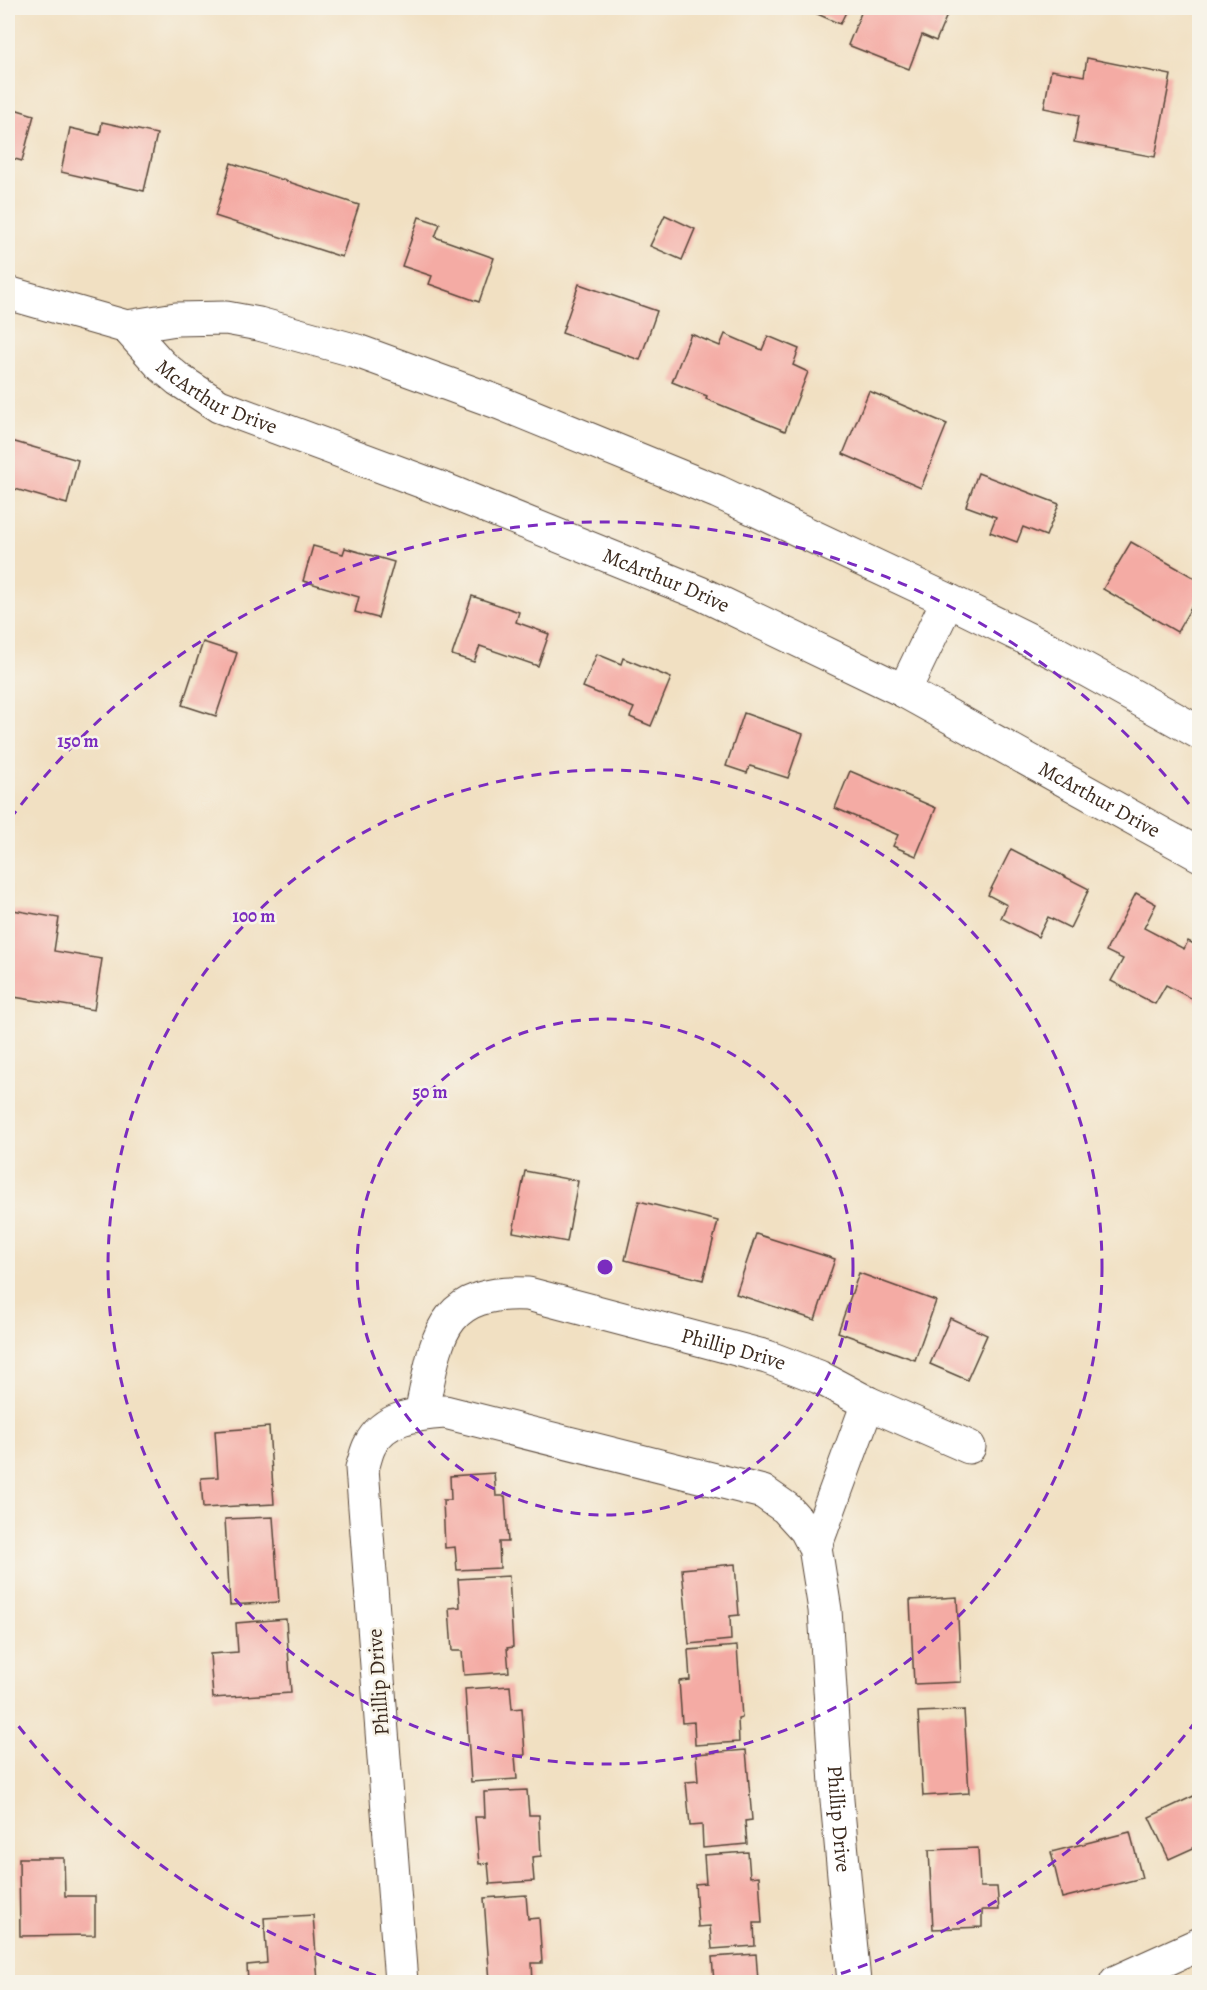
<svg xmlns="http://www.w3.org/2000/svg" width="1207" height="1990" font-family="Alegreya,serif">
<rect width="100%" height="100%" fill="#f7f3e8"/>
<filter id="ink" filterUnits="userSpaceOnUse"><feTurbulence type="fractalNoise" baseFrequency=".0167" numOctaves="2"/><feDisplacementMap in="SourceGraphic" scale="12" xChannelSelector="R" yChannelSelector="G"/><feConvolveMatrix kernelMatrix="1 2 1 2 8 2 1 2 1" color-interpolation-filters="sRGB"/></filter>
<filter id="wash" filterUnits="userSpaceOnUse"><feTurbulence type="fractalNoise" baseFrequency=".008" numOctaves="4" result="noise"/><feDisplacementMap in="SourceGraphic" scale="24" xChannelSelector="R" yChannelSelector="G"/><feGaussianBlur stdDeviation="1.35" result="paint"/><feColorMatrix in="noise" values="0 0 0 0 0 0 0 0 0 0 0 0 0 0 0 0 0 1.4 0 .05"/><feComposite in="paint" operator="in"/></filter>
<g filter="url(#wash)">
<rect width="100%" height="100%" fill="#f1e0c2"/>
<g id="blocks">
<!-- building -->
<g fill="#f4aba4">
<polygon points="804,8 848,8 840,24"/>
<polygon points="863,8 950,8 936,41 922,35 909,69 848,45"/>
<polygon points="1087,58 1171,75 1155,157 1074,142 1079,115 1044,108 1051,70 1084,76"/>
<polygon points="8,107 34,115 22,161 8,157"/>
<polygon points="102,122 157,134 144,191 61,172 70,128 100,135"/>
<polygon points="231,163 359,205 342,257 215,216"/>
<polygon points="665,215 695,229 682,260 650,246"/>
<polygon points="419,217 440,224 435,237 494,258 479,302 429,284 432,276 402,266"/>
<polygon points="579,284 657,311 640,360 562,333"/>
<polygon points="691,334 720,346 725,334 762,350 768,336 799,349 793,365 808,372 785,431 706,399 707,396 672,382"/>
<polygon points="869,391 947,424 921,488 843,454"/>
<polygon points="8,440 78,460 67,504 8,487"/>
<polygon points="978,473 1059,504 1046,536 1023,527 1017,542 990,532 996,517 966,506"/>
<polygon points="1131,542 1200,581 1200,592 1177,632 1103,589"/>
<polygon points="313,546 343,554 345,548 394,562 378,618 355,612 359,597 303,581"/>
<polygon points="472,596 519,612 516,622 549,634 538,666 480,646 474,662 452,655"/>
<polygon points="203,642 237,653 216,716 182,705"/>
<polygon points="597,654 621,664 623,658 671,678 651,726 630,717 634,708 583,687"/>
<polygon points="744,713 803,734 788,778 750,766 747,773 726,766"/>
<polygon points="850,771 936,808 916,856 893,846 898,835 835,808"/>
<polygon points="1011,849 1089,889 1070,928 1048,917 1038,937 1001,918 1007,905 988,895"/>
<polygon points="1136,893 1156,904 1144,928 1184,949 1188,941 1200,947 1200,1003 1166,985 1155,1004 1111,981 1123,959 1106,951"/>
<polygon points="13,910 59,918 54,951 102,959 94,1010 8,996 8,941"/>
<polygon points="525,1171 578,1181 567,1242 513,1232"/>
<polygon points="639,1201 718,1221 703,1280 625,1260"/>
<polygon points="756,1234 835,1259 815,1320 736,1294"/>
<polygon points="859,1273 936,1301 915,1360 838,1332"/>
<polygon points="950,1318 987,1335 967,1380 930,1364"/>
<polygon points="269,1427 274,1504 203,1508 201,1478 218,1477 215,1431"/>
<polygon points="494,1473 496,1496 505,1496 508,1542 499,1542 500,1568 457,1570 455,1547 445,1548 443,1500 451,1500 450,1476"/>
<polygon points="273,1517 279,1602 230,1605 225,1519"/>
<polygon points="735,1564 739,1615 730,1616 731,1640 689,1644 682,1569"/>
<polygon points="509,1576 513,1647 507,1648 509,1672 464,1675 462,1651 452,1651 449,1608 460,1607 458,1579"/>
<polygon points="957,1597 961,1682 914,1684 910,1600"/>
<polygon points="286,1619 291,1693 213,1698 210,1654 238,1652 236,1623"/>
<polygon points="737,1646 742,1718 738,1719 739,1742 695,1745 694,1722 682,1723 679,1681 690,1680 688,1650"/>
<polygon points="510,1686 512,1709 522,1708 525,1755 515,1756 517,1779 471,1782 465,1689"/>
<polygon points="964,1710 969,1793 923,1796 918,1712"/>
<polygon points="746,1750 752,1820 745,1821 747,1844 703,1848 702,1825 690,1826 686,1782 698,1781 696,1754"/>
<polygon points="527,1790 529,1815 539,1815 541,1856 532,1857 534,1881 490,1884 488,1863 479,1864 475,1817 485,1817 484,1792"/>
<polygon points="1200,1793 1200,1845 1169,1859 1149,1817"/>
<polygon points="1130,1832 1142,1878 1062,1898 1051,1852"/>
<polygon points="978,1848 980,1887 997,1887 999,1910 982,1910 982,1927 933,1929 929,1850"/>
<polygon points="748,1852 750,1877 759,1876 762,1923 754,1923 755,1946 712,1949 710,1926 698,1927 695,1884 706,1883 704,1855"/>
<polygon points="19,1858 64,1858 65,1896 95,1896 95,1935 20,1936"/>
<polygon points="526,1895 528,1919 539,1918 542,1963 532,1963 533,1982 490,1982 484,1898"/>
<polygon points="313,1915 318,1982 248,1982 247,1965 267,1963 264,1918"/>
<polygon points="756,1954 758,1981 768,1980 768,1982 714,1982 712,1957"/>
</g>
</g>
</g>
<g filter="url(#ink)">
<use href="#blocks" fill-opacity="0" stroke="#564537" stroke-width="1.5"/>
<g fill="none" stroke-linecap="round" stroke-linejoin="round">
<!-- minor casing -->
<g stroke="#564537" stroke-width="35">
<g id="minor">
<polyline points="8,293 127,327 176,319 226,318 259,324 357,351 500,403 718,492 948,600 1056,653 1200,733"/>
<path id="s1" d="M 127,327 L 161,365 L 179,380 L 219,406 L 448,491 L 700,593 L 904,691 L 1200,855"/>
<polyline points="904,691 948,600"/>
<path id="s2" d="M 421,1414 C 437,1342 436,1289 528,1294 L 767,1357 L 819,1377 L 868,1403 L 969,1447"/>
<polyline points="815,1547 868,1403"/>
<path id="s3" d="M 401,1982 L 362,1468 C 365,1461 366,1452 370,1445 C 384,1417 416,1414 445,1412 L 763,1492 L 786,1508 L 806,1530 L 815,1547 L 825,1610 L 837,1800 L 854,1982"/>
<polyline points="1116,1982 1200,1944"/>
</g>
</g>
<!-- minor -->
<use href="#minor" stroke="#fff" stroke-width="33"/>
</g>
</g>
<!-- distance rings -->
<g fill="none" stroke="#7b2cbf" stroke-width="3" stroke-dasharray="10 8">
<circle cx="605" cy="1267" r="248"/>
<circle cx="605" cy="1267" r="497"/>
<path d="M1196 1721A745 745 0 0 1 817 1981M393 1981A745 745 0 0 1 10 1715M10 819A745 745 0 0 1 1196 813"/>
</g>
<g text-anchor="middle" stroke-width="5" stroke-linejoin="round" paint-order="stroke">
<!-- street labels -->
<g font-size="21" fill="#3b2a1e" stroke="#f7f3e8">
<text dy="7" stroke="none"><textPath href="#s1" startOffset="116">McArthur Drive</textPath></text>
<text dy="7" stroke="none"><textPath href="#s1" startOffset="602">McArthur Drive</textPath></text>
<text dy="7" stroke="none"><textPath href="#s1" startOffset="1088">McArthur Drive</textPath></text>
<text dy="7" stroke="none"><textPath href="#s2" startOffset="398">Phillip Drive</textPath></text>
<text transform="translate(378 1682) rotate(-94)" y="7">Phillip Drive</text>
<text dy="7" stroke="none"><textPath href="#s3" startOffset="1304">Phillip Drive</textPath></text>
</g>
</g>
<circle cx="605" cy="1267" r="9" fill="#7b2cbf" stroke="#f7f3e8" stroke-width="3"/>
<g font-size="18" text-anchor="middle" font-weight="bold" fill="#7b2cbf" stroke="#f7f3e8" stroke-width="5" stroke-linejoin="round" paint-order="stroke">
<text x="78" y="747">150 m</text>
<text x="254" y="922">100 m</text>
<text x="430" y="1098">50 m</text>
</g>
<!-- margin -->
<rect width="1207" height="1990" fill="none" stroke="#f7f3e8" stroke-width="30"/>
</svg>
